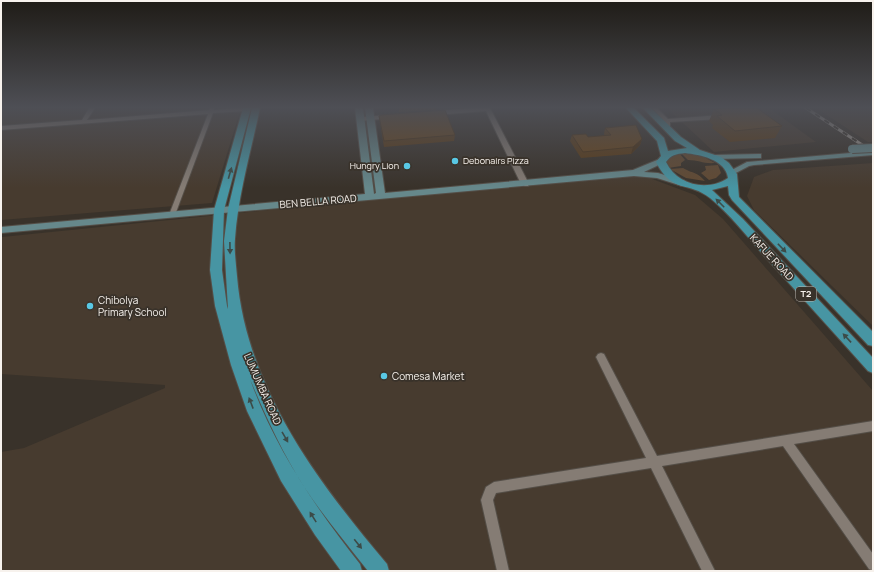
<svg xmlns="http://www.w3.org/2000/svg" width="874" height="572" font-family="Manrope,sans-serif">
<rect width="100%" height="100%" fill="#39322a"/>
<!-- built -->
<g fill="#473b2f">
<polygon points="1,108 241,108 212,203 1,220"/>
<polygon points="667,108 769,108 816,142 714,152"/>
<polygon points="816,108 873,108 873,142 868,142"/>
<polygon points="873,163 873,326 754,210 747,196 754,177 773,170"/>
<polygon points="636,173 695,195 723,219 873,391 873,571 1,571 1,452 24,448 165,388 165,385 1,374 2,237"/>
</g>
<!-- green -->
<g fill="#624a32">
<polygon points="679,153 685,160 681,163 681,166 668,168 666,161 669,157"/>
<path d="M 681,153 L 702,156 L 715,163 C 703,164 699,160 688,160 Z"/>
<polygon points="718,165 721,173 716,178 709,180 701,173 706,170 705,166"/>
<path d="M 683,168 C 693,174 696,171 705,181 L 686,178 L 670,169 Z"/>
</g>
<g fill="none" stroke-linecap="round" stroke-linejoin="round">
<!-- minor casing -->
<g stroke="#544e47" stroke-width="2">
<g id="minor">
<polygon points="89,108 95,108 87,120 209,110 210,108 214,108 214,110 238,108 250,109 247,111 213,113 175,215 172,217 169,215 208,114 1,130 1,126 82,120"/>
<polygon points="652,108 657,108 668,119 720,115 723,117 720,119 670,122 670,126 667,128 664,126 664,121"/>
<polygon points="601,353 604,354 657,456 873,421 873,431 794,444 873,554 873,571 869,569 783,446 662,466 715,571 702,571 651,468 496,493 493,500 509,571 497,571 481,500 486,487 494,482 646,458 596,357 598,354"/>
</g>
</g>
<!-- tertiary casing -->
<g stroke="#544e47" stroke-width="2">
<g id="tertiary">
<polygon points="476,108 490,108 529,184 528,186 525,186 521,184 486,111 435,115 432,113 435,111"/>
<polygon points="390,115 392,116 392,118 361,121 358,119 361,117"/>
</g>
</g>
<!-- secondary casing -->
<g stroke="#544e47" stroke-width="2">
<g id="secondary">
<polygon points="355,108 363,108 374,194 376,193 365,108 373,108 385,193 633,170 662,158 666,160 665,162 644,172 658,173 685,181 686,183 682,186 657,178 634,176 1,233 1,227 365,194"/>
<polygon points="873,151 873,155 754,165 749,166 732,175 728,172 747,162"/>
<polygon points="758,154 761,154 761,158 713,159 709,157 713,155"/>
</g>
</g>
<!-- primary casing -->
<g stroke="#544e47" stroke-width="2">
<g id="primary">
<path d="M 243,108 L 251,108 L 224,210 L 222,270 L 227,306 L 228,309 L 224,241 L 228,209 L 252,108 L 260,108 C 251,151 238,195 235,239 C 234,251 236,264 237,276 C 246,387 317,481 387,564 L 389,571 L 368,571 C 346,543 323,516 303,485 C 282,452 265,415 250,379 C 274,447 315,507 360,564 L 362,571 L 341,571 L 315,535 L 281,481 L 247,411 L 231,365 L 215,306 L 210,270 L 214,210 Z"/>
<path d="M 626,108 L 634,108 L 664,138 L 668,151 L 687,148 L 675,141 L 643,108 L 651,108 L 681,137 L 700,150 L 721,157 L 729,163 L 737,174 L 739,197 L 873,332 L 873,346 L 868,345 L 732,200 L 729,195 L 728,186 L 712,190 L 743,219 L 873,358 L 873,373 L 868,371 C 834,333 800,295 766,258 C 748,238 731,215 710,198 C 689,181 672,194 656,162 L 661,156 L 657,141 ZM 685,153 C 700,155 725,159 728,178 C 707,192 677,185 666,162 C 671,155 676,154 685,153 Z"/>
</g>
</g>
<!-- minor -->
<use href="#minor" fill="#857c74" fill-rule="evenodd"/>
<!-- tertiary -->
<use href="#tertiary" fill="#857c74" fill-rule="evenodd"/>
<!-- secondary -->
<use href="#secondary" fill="#66888b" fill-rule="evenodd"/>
<!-- primary -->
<use href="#primary" fill="#4795a3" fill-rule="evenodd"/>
<!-- rail casing -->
<g stroke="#a09a93" stroke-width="3">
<polyline id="rail" points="806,108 873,152"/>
</g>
<!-- rail -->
<use href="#rail" stroke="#39322a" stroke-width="2" stroke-dasharray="5.5" stroke-linecap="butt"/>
<!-- secondary-bridge casing -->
<g stroke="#544e47" stroke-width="10" stroke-linecap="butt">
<polyline id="secondary-bridge" points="852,149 873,148"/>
</g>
<!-- secondary-bridge -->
<use href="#secondary-bridge" stroke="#66888b" stroke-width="8"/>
</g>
<!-- wall -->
<g fill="#5b3b16">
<polygon points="376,108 391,108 376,109"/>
<polygon points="399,108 436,108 436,110 399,112"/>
<polygon points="714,109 782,126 775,138 730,142 712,128 713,125 709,121"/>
<polygon points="379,116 455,135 454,141 384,147"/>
<polygon points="605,128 642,139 640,145 631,154 581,158 570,141 572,135 588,137 605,136 604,134"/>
</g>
<!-- shaded-wall -->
<polygon fill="#4a3012" points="642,139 640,145 631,154 633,147"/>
<!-- building -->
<g fill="#6a451a" stroke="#4a3012">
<polygon points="730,108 757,108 782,126 735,131 717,116 722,115 714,109"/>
<polygon points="445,110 455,135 384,141 379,116 381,115"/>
<polygon points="636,125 642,139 633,147 583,152 572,135 586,134 588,137 611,135 605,128"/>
</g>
<!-- one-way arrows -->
<defs><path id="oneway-solid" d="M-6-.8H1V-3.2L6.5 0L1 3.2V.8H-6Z"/></defs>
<g fill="#3c4b48">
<use href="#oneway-solid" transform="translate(230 173) rotate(-74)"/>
<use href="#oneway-solid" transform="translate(720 203) rotate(-135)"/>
<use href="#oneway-solid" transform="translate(230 248) rotate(89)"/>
<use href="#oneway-solid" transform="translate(782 248) rotate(46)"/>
<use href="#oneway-solid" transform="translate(847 338) rotate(-133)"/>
<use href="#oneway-solid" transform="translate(251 403) rotate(-111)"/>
<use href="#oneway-solid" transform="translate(285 437) rotate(60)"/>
<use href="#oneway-solid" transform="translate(313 517) rotate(-122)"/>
<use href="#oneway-solid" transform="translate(358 544) rotate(51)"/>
</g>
<!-- sky -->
<linearGradient id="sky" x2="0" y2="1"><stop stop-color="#1f1c17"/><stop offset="0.57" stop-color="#4e4f55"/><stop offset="1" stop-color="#4e4f55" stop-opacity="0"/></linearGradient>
<rect width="874" height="188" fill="url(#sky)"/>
<!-- markers -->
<g fill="#59c8e5" stroke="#39322a" stroke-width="1.5">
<circle cx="455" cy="161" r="4"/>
<circle cx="407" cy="166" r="4"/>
<circle cx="90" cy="306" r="4"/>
<circle cx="384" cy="376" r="4"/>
</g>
<g text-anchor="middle" stroke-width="3.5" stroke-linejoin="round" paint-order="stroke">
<!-- far-poi labels -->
<g font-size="9" fill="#f7f2ed" stroke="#39322a" text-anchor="start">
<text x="463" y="164">Debonairs Pizza</text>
<text x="399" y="169" text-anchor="end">Hungry Lion</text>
</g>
<!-- shield labels -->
<rect fill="#39322a" stroke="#beb8b2" stroke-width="1" x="796" y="287" width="20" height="14" rx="3"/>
<g font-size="9" font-weight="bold" fill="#f7f2ed">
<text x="806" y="297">T2</text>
</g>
<!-- street labels -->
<g font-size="10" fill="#f7f2ed" stroke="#39322a">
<text transform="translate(318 201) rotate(-5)" y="4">BEN BELLA ROAD</text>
<text transform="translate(772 257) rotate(47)" y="4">KAFUE ROAD</text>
<text transform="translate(263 389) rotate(66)" y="4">LUMUMBA ROAD</text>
</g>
<!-- poi labels -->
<g font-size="10" fill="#f7f2ed" stroke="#39322a" text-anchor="start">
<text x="98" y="304">Chibolya<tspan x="98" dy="12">Primary School</tspan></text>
<text x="392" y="380">Comesa Market</text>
</g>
</g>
<!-- border -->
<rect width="874" height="572" fill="none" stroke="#f7f2ed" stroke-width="4"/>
</svg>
